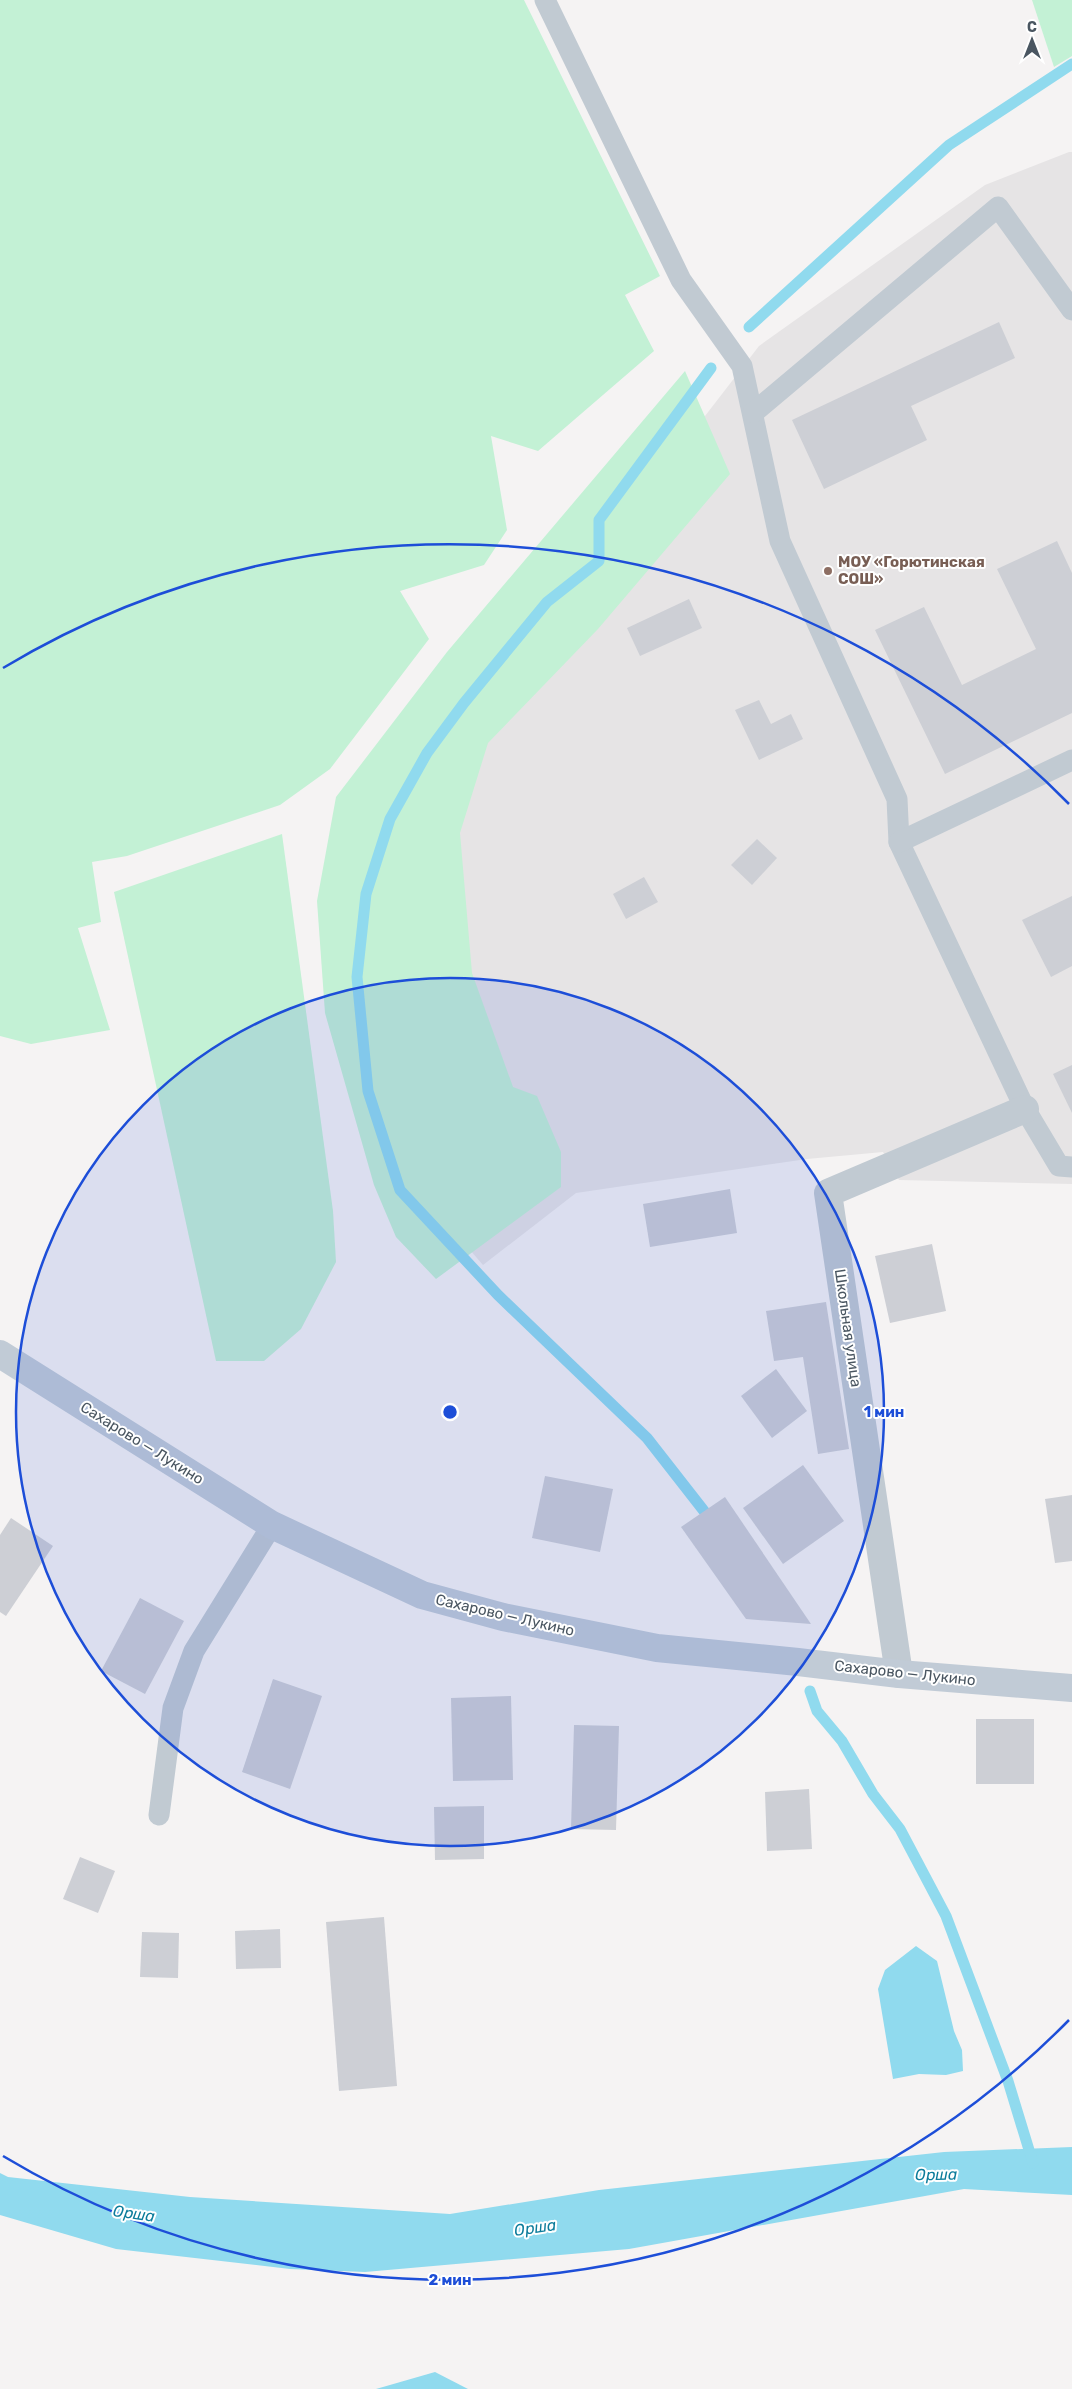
<svg xmlns="http://www.w3.org/2000/svg" width="1072" height="2389" font-family="Rubik,sans-serif">
<rect width="100%" height="100%" fill="#f5f3f3"/>
<!-- education -->
<polygon fill="#e6e4e5" points="1069,152 1072,152 1072,1184 899,1180 883,1152 807,1159 576,1193 483,1265 413,1184 439,761 759,346 985,185"/>
<!-- green -->
<g fill="#c3f1d5">
<polygon points="0,0 524,0 660,276 625,295 654,351 538,451 491,436 507,530 484,565 400,591 429,639 330,769 280,805 127,856 92,862 101,922 78,928 110,1030 31,1044 0,1036"/>
<polygon points="1032,0 1072,0 1072,56 1054,67"/>
<polygon points="685,371 730,474 598,629 488,743 460,833 472,973 513,1087 537,1096 561,1152 561,1187 436,1279 396,1237 374,1185 325,1013 317,901 336,797 447,652"/>
<polygon points="282,834 333,1211 336,1262 301,1329 264,1361 216,1361 114,892"/>
</g>
<!-- water -->
<g fill="#90daee">
<polygon points="916,1946 937,1961 954,2031 962,2050 963,2071 946,2075 919,2074 893,2079 878,1989 885,1970"/>
<polygon points="1072,2147 1072,2195 964,2189 629,2249 365,2272 290,2269 116,2249 0,2215 0,2173 8,2177 190,2197 450,2214 599,2190 944,2152"/>
<polygon points="435,2372 468,2389 376,2389"/>
</g>
<g fill="none" stroke-linecap="round" stroke-linejoin="round">
<!-- stream -->
<g stroke="#90daee" stroke-width="11">
<polyline points="749,327 949,145 1072,64"/>
<polyline points="704,1511 647,1438 498,1295 400,1190 368,1091 357,977 366,894 390,819 427,753 464,703 547,602 599,561 599,520 711,368"/>
<polyline points="810,1691 817,1711 842,1741 873,1794 900,1829 946,1916 1008,2081 1033,2163"/>
</g>
</g>
<!-- building -->
<g fill="#cdcfd5">
<polygon points="999,322 1015,358 911,406 927,440 824,489 792,420"/>
<polygon points="1057,541 1072,573 1072,713 945,774 875,630 924,607 962,685 1036,649 997,569"/>
<polygon points="689,599 702,628 640,656 627,628"/>
<polygon points="759,700 771,724 791,714 803,739 759,760 735,710"/>
<polygon points="757,839 777,858 752,885 731,865"/>
<polygon points="644,877 658,902 626,919 613,894"/>
<polygon points="1072,896 1072,966 1051,977 1022,920"/>
<polygon points="1072,1065 1072,1113 1053,1074"/>
<polygon points="730,1189 737,1233 650,1247 643,1204"/>
<polygon points="932,1244 946,1311 890,1323 875,1256"/>
<polygon points="826,1302 849,1449 818,1454 803,1357 774,1361 766,1311"/>
<polygon points="776,1369 807,1411 772,1438 741,1396"/>
<polygon points="803,1465 844,1521 783,1564 743,1508"/>
<polygon points="545,1476 613,1489 600,1552 532,1538"/>
<polygon points="1072,1495 1072,1561 1055,1563 1045,1499"/>
<polygon points="725,1497 811,1624 746,1619 681,1527"/>
<polygon points="11,1518 53,1546 6,1616 0,1612 0,1535"/>
<polygon points="140,1598 184,1621 145,1694 101,1671"/>
<polygon points="273,1679 322,1696 290,1789 242,1772"/>
<polygon points="511,1696 513,1780 453,1781 451,1698"/>
<rect x="976" y="1719" width="58" height="65"/>
<polygon points="574,1725 619,1726 616,1830 571,1829"/>
<polygon points="809,1789 812,1849 767,1851 765,1792"/>
<polygon points="484,1806 484,1859 435,1860 434,1807"/>
<polygon points="80,1857 115,1871 98,1913 63,1899"/>
<polygon points="384,1917 397,2086 339,2091 326,1922"/>
<polygon points="280,1929 281,1968 236,1969 235,1931"/>
<polygon points="142,1932 179,1933 178,1978 140,1977"/>
</g>
<g fill="none" stroke-linecap="round" stroke-linejoin="round">
<!-- lane -->
<g stroke="#c1cad2" stroke-width="21">
<polyline points="545,0 681,280 742,366 780,541 897,799 899,842 1025,1109 1059,1166 1072,1167"/>
<polyline points="753,413 998,207 1072,310"/>
<polyline points="899,842 1072,760"/>
<polyline points="159,1815 173,1708 194,1651 272,1525"/>
</g>
<!-- street -->
<polyline stroke="#c1cad2" stroke-width="28" points="899,1674 828,1193 1025,1109"/>
<!-- secondary -->
<polyline stroke="#c1cbd6" stroke-width="28" points="0,1354 272,1525 422,1595 503,1617 657,1648 798,1662 899,1674 1072,1688"/>
</g>
<!-- distance rings -->
<circle cx="450" cy="1412" r="434" fill="#1d4ed8" fill-opacity=".12"/>
<g fill="none" stroke="#1d4ed8" stroke-width="2.5">
<circle cx="450" cy="1412" r="434"/>
<path d="M1069 2020A868 868 0 0 1 3 2156M3 668A868 868 0 0 1 1069 804"/>
</g>
<!-- markers -->
<circle fill="#8d6e63" stroke="#fff" stroke-width="2" cx="828" cy="571" r="5"/>
<g text-anchor="middle" stroke-width="4" stroke-linejoin="round" paint-order="stroke">
<!-- education labels -->
<g font-size="15" font-weight="bold" fill="#785e54" stroke="#fff" text-anchor="start">
<text x="838" y="567">МОУ «Горютинская<tspan x="838" dy="17">СОШ»</tspan></text>
</g>
<!-- street labels -->
<g font-size="15" fill="#4a5661" stroke="#fff">
<text transform="translate(848 1328) rotate(82)" y="5">Школьная улица</text>
<text transform="translate(142 1443) rotate(32)" y="5">Сахарово — Лукино</text>
<text transform="translate(505 1615) rotate(13)" y="5">Сахарово — Лукино</text>
<text transform="translate(905 1673) rotate(6)" y="5">Сахарово — Лукино</text>
</g>
<!-- water labels -->
<g font-size="16" font-style="italic" fill="#0c7c9b" stroke="#fff">
<text transform="translate(936 2174) rotate(-1)" y="6">Орша</text>
<text transform="translate(134 2213) rotate(8)" y="6">Орша</text>
<text transform="translate(535 2227) rotate(-8)" y="6">Орша</text>
</g>
</g>
<circle cx="450" cy="1412" r="8" fill="#1d4ed8" stroke="#fff" stroke-width="2.5"/>
<g font-size="15" text-anchor="middle" font-weight="bold" fill="#1d4ed8" stroke="#fff" stroke-width="4" stroke-linejoin="round" paint-order="stroke">
<text x="884" y="1417">1 мин</text>
<text x="450" y="2285">2 мин</text>
</g>
<!-- north arrow -->
<g transform="translate(1032 40)" stroke="#ffffff" stroke-width="4" paint-order="stroke">
<path d="M0-4L9 19L0 12L-9 19Z" fill="#4a5661"/>
<text y="-8" font-size="14" font-weight="bold" text-anchor="middle" fill="#4a5661">С</text>
</g>
</svg>
